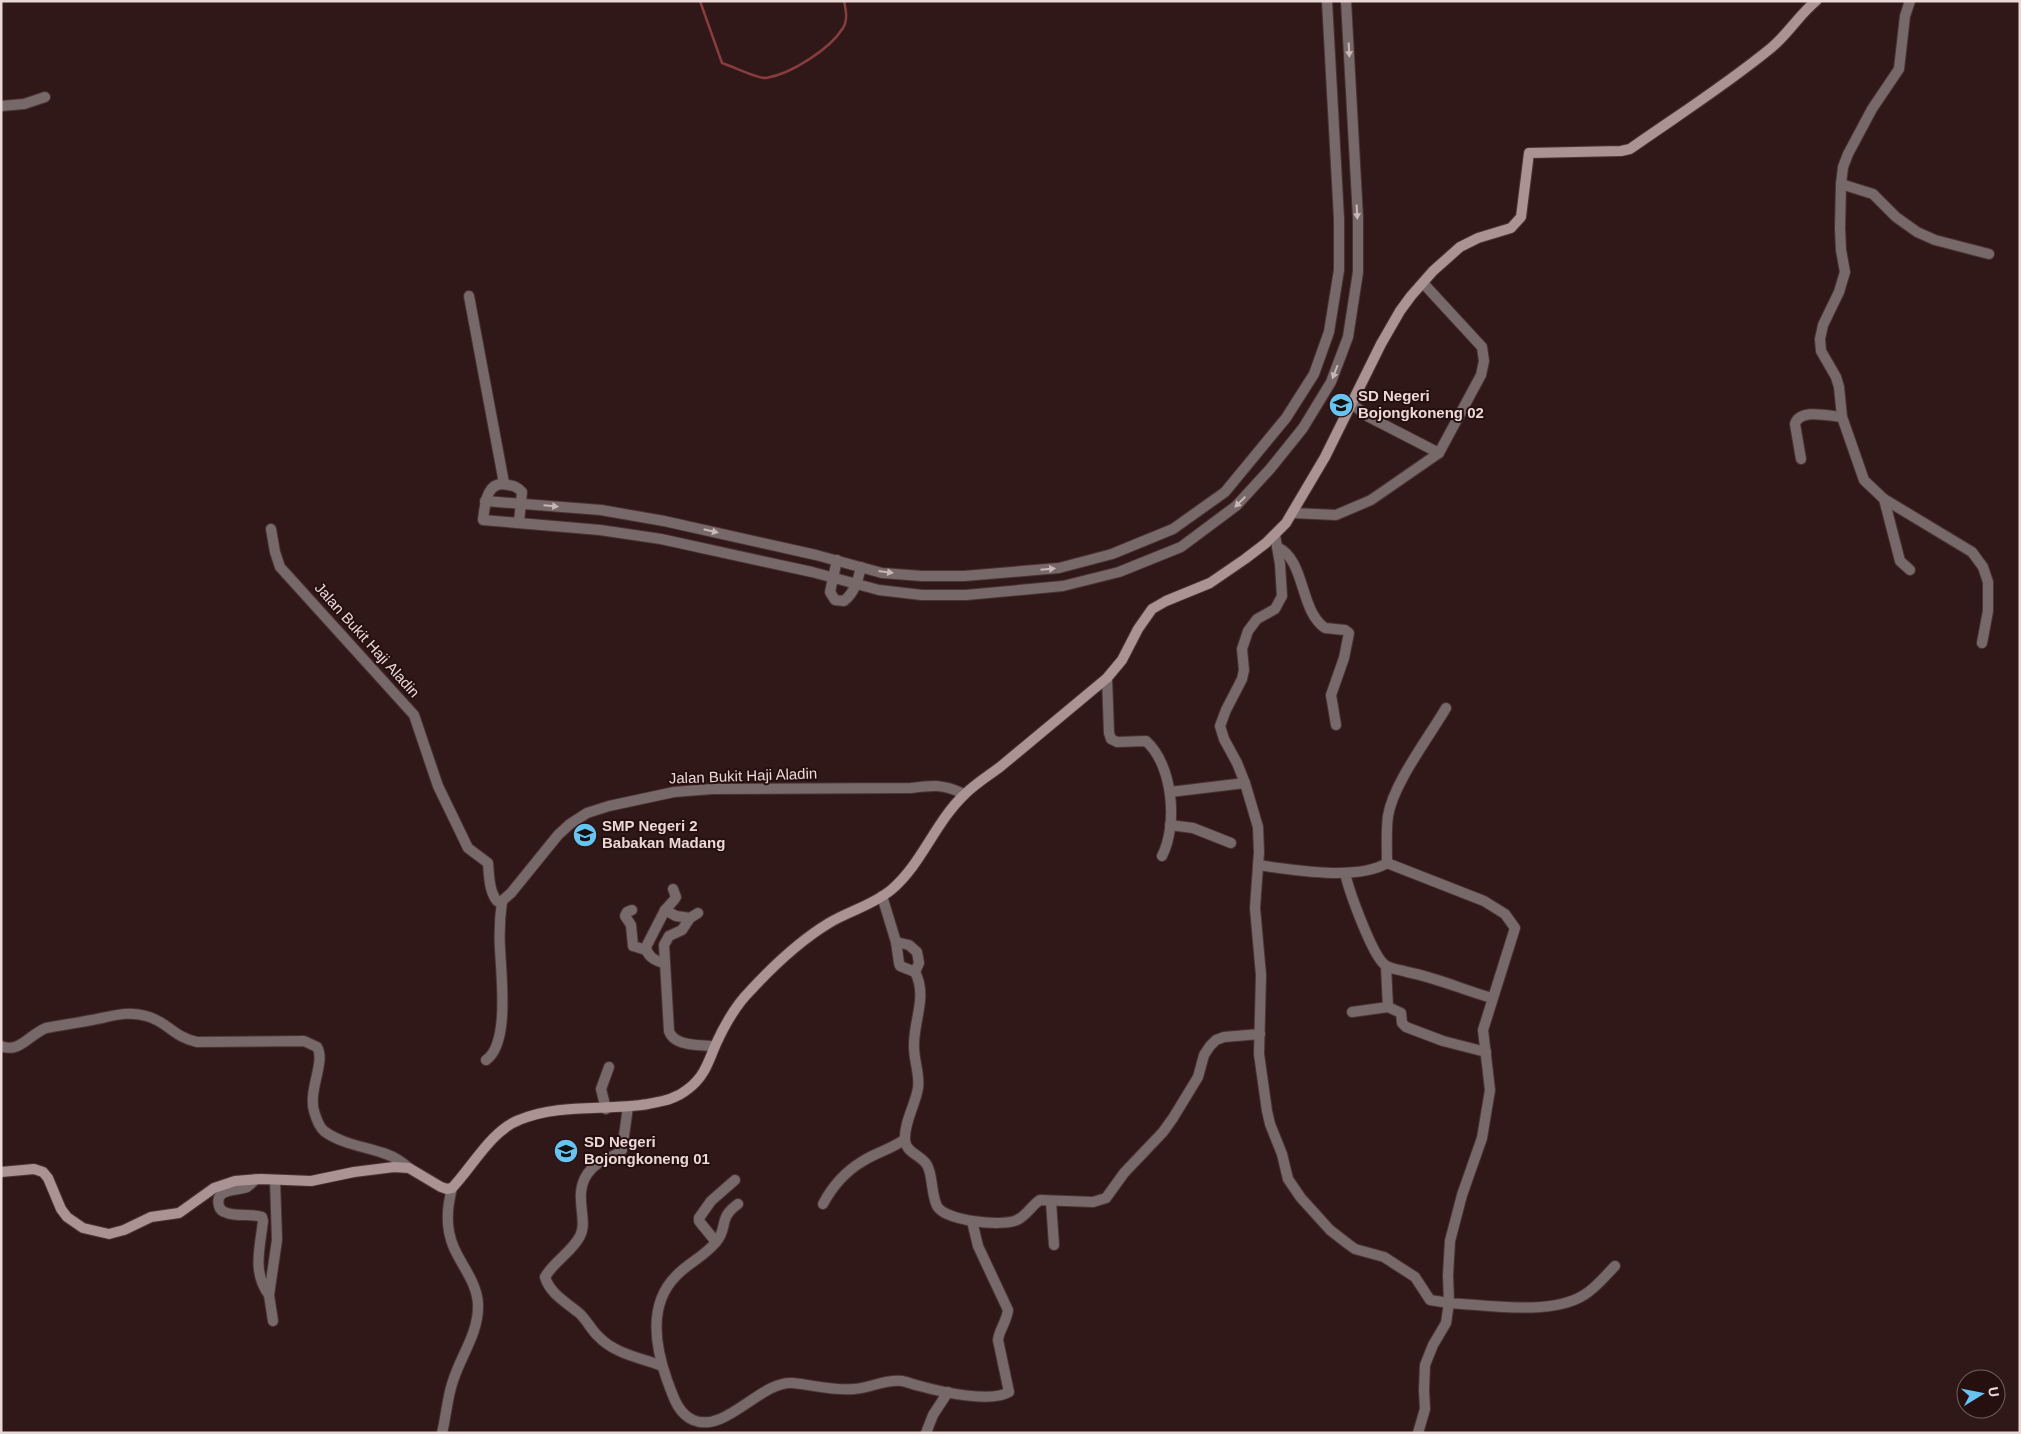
<svg xmlns="http://www.w3.org/2000/svg" width="2021" height="1434" font-family="Helvetica,sans-serif">
<rect width="100%" height="100%" fill="#311818"/>
<g fill="none" stroke-linecap="round" stroke-linejoin="round">
<!-- stream -->
<path stroke="#873d3e" stroke-width="2.5" d="M 700,1 L 722,63 C 732,66 758,79 766,78 C 791,74 830,49 843,28 C 848,20 846,10 844,1"/>
<!-- street casing -->
<g stroke="#4b3333" stroke-width="12">
<g id="street">
<polyline points="1910,1 1905,16 1899,69 1872,109 1848,154 1843,167 1841,184 1840,228 1841,250 1845,272 1839,292 1823,325 1820,339 1821,351 1836,377 1839,387 1842,417 1864,480 1884,499 1972,552 1983,567 1988,582 1988,611 1982,643"/>
<polyline points="1,106 24,104 45,97"/>
<polyline points="1841,184 1873,194 1896,217 1917,232 1935,240 1989,254"/>
<polyline points="469,296 504,483"/>
<polyline points="1352,404 1369,417 1439,453"/>
<path d="M 1801,459 L 1795,424 C 1800,408 1829,416 1842,417"/>
<polyline points="1884,499 1900,561 1910,570"/>
<polyline points="485,501 601,510 664,521 816,555 882,573 922,576 964,576 1059,568 1112,554 1173,529 1225,492 1286,418 1314,374 1329,332 1339,270 1339,219 1327,1"/>
<polyline points="1293,513 1336,515 1371,500 1439,453 1481,375 1484,361 1482,347 1423,283"/>
<path d="M 519,522 L 522,492 C 517,487 515,486 508,485 C 486,479 485,505 483,520 L 600,530 L 661,539 L 812,572 L 879,590 L 922,595 L 966,595 L 1063,586 L 1119,572 L 1181,547 L 1236,506 L 1270,469 L 1303,428 L 1331,382 L 1348,337 L 1358,272 L 1358,218 L 1346,1"/>
<path d="M 271,529 L 275,552 L 280,567 L 414,715 L 438,786 L 468,848 L 488,863 C 489,875 489,891 497,901 L 502,901 L 511,893 L 558,835 L 570,824 L 587,813 L 609,806 L 674,792 L 712,789 L 911,788 C 934,785 943,784 964,794"/>
<polyline points="1275,535 1280,564 1282,596 1275,609 1257,619 1248,631 1242,649 1244,670 1242,679 1226,710 1220,726 1224,739 1237,763 1245,783 1258,827 1259,852 1255,908 1261,975 1259,1054 1267,1111 1270,1124 1282,1154 1288,1179 1301,1198 1330,1230 1348,1244 1355,1249 1384,1257 1415,1277 1430,1300 1449,1303 1446,1323 1433,1345 1425,1365 1424,1390 1425,1409 1418,1433"/>
<path d="M 1277,547 C 1306,560 1299,610 1325,628 L 1345,630 L 1349,633 L 1344,658 L 1331,695 L 1336,725"/>
<path d="M 837,560 L 830,592 L 835,600 L 844,601 C 855,592 858,580 861,567"/>
<path d="M 1107,678 L 1109,733 L 1111,739 L 1117,742 L 1146,741 C 1173,765 1178,825 1162,856"/>
<polyline points="1170,792 1245,783"/>
<polyline points="1170,825 1193,828 1231,843"/>
<path d="M 1387,863 L 1484,901 L 1505,914 L 1515,928 L 1483,1030 L 1490,1090 L 1482,1138 L 1462,1195 L 1450,1241 L 1448,1275 L 1449,1303 C 1487,1305 1551,1316 1584,1295 C 1596,1288 1605,1276 1615,1266"/>
<path d="M 1387,863 C 1387,847 1386,831 1388,816 C 1393,784 1429,737 1446,708"/>
<path d="M 1258,865 C 1291,870 1358,881 1387,863"/>
<path d="M 1345,873 C 1349,891 1372,955 1385,965 C 1390,969 1401,970 1407,972 C 1438,978 1463,990 1492,998"/>
<path d="M 882,896 L 896,942 L 899,963 L 900,966 L 915,972 C 928,997 913,1021 914,1047 C 914,1061 920,1075 918,1088 C 915,1106 904,1122 905,1140 C 906,1153 921,1155 927,1165 C 933,1175 931,1194 937,1206 C 945,1221 1002,1227 1017,1220 C 1026,1216 1032,1205 1040,1200 L 1093,1202 L 1106,1198 L 1124,1173 L 1163,1132 L 1173,1118 L 1198,1077 L 1204,1055 L 1210,1046 L 1216,1040 L 1224,1037 L 1260,1034"/>
<polyline points="632,910 627,912 625,916 631,925 633,946 646,950"/>
<polyline points="665,910 676,916 690,918"/>
<path d="M 698,913 L 690,918 L 682,930 L 669,936 L 664,945 L 669,1031 C 674,1047 702,1045 715,1046"/>
<polyline points="896,942 909,945 917,952 919,963 915,972"/>
<path d="M 664,963 C 656,961 647,957 646,947 L 665,910 L 674,900 L 676,897 L 673,889"/>
<polyline points="1388,1007 1401,1013 1402,1023 1406,1027 1443,1041 1486,1052"/>
<polyline points="1352,1012 1388,1007 1386,966"/>
<path d="M 1,1046 C 19,1054 30,1034 46,1028 C 61,1025 77,1023 92,1020 C 110,1017 127,1010 146,1016 C 167,1021 173,1037 197,1042 L 304,1041 L 317,1047 C 326,1061 308,1090 314,1111 C 316,1118 319,1127 324,1131 C 341,1144 367,1147 386,1154 C 395,1157 402,1162 409,1168"/>
<path d="M 486,1060 C 510,1044 501,975 500,948 C 499,932 500,916 502,901"/>
<path d="M 628,1107 L 622,1150 C 613,1159 599,1158 588,1173 C 572,1195 589,1220 580,1236 C 572,1252 554,1261 545,1277 C 550,1294 566,1302 579,1313 C 587,1320 591,1330 599,1337 C 615,1354 642,1358 662,1366"/>
<polyline points="606,1109 601,1089 609,1067"/>
<path d="M 256,1179 C 253,1182 250,1185 247,1187 C 237,1191 214,1188 219,1206 C 220,1210 223,1212 227,1213 C 238,1217 251,1213 262,1217 L 263,1221 C 260,1248 252,1272 269,1295"/>
<polyline points="1051,1202 1054,1245"/>
<path d="M 738,1204 C 717,1219 729,1227 716,1242 C 705,1256 688,1263 676,1276 C 648,1304 655,1346 667,1380 C 673,1395 677,1413 693,1420 C 726,1434 761,1380 793,1383 C 813,1385 834,1391 854,1389 C 870,1388 885,1379 902,1381 C 908,1382 914,1385 920,1386 C 941,1392 991,1403 1009,1392 L 998,1340 C 999,1330 1007,1321 1008,1310 L 978,1246 L 972,1221"/>
<path d="M 823,1204 C 832,1187 846,1171 863,1161 C 877,1152 892,1149 905,1139"/>
<polyline points="716,1242 699,1221 699,1218 711,1201 735,1180"/>
<polyline points="273,1321 269,1295 277,1240 275,1180"/>
<path d="M 442,1433 C 446,1417 447,1400 452,1384 C 460,1356 479,1334 478,1304 C 477,1283 462,1266 454,1248 C 445,1227 447,1208 452,1188"/>
<polyline points="926,1433 933,1415 948,1392"/>
</g>
</g>
<!-- secondary casing -->
<g stroke="#4b3333" stroke-width="12">
<path id="secondary" d="M 1,1172 L 34,1169 L 43,1172 L 48,1178 L 61,1209 L 67,1217 L 83,1228 L 109,1234 L 124,1230 L 151,1217 L 179,1213 L 214,1188 L 235,1181 L 261,1179 L 311,1181 L 354,1172 L 394,1167 L 409,1168 L 441,1187 L 447,1189 L 452,1188 C 472,1167 492,1130 519,1120 C 559,1103 606,1111 648,1104 C 663,1101 676,1099 688,1089 C 704,1077 708,1063 715,1046 C 724,1026 735,1006 750,991 C 773,966 801,940 829,923 C 849,911 873,905 891,890 C 922,864 935,822 965,794 C 975,784 988,776 1000,767 C 1035,738 1071,708 1107,678 L 1122,660 L 1138,629 L 1152,609 L 1166,601 L 1210,583 L 1245,559 L 1266,543 L 1286,523 L 1325,457 L 1381,344 L 1400,311 L 1411,296 L 1433,271 L 1460,247 L 1478,238 L 1511,228 L 1521,217 L 1529,153 L 1621,151 L 1630,149 C 1677,116 1726,85 1771,48 C 1788,34 1799,15 1816,1"/>
</g>
<!-- street -->
<use href="#street" stroke="#776969" stroke-width="10"/>
<!-- secondary -->
<use href="#secondary" stroke="#aa9392" stroke-width="10"/>
</g>
<!-- one-way arrows -->
<defs><path id="oneway-solid" d="M-6-.8H1V-3.2L6.5 0L1 3.2V.8H-6Z" transform="scale(1.25)"/></defs>
<g fill="#c8b7b6">
<use href="#oneway-solid" transform="translate(1349 50) rotate(87)"/>
<use href="#oneway-solid" transform="translate(1357 212) rotate(87)"/>
<use href="#oneway-solid" transform="translate(1335 372) rotate(111)"/>
<use href="#oneway-solid" transform="translate(1240 502) rotate(135)"/>
<use href="#oneway-solid" transform="translate(551 506) rotate(5)"/>
<use href="#oneway-solid" transform="translate(711 531) rotate(13)"/>
<use href="#oneway-solid" transform="translate(1048 569) rotate(-5)"/>
<use href="#oneway-solid" transform="translate(886 572) rotate(7)"/>
</g>
<!-- icons -->
<defs>
<g id="school-disc" transform="scale(1.25)"><circle r="9.5" fill="#67c4f0" stroke="#260f0f"/><path d="M0-5L7-2L0 1L-7-2ZM-4 1L0 2.5L4 1V4Q0 6-4 4Z" fill="#111"/></g>
</defs>
<g fill-rule="evenodd">
<use href="#school-disc" x="1341" y="405"/>
<use href="#school-disc" x="585" y="835"/>
<use href="#school-disc" x="566" y="1151"/>
</g>
<g text-anchor="middle" stroke-width="4" stroke-linejoin="round" paint-order="stroke">
<!-- poi labels -->
<g font-size="15" font-weight="bold" fill="#ead8d7" stroke="#260f0f" text-anchor="start">
<text x="1358" y="401">SD Negeri<tspan x="1358" dy="17">Bojongkoneng 02</tspan></text>
<text x="602" y="831">SMP Negeri 2<tspan x="602" dy="17">Babakan Madang</tspan></text>
<text x="584" y="1147">SD Negeri<tspan x="584" dy="17">Bojongkoneng 01</tspan></text>
</g>
<!-- street labels -->
<g font-size="15" fill="#ead8d7" stroke="#260f0f">
<text transform="translate(367 640) rotate(48)" y="5">Jalan Bukit Haji Aladin</text>
<text transform="translate(743 776) rotate(-2)" y="5">Jalan Bukit Haji Aladin</text>
</g>
</g>
<!-- border -->
<rect width="2021" height="1434" fill="none" stroke="#ead8d7" stroke-width="5"/>
<!-- north arrow -->
<g transform="translate(1981 1394) rotate(80)"><circle r="24" fill="#260f0f" stroke="#745f5f"/>
<path d="M0-4L9 19L0 12L-9 19Z" fill="#67c4f0"/>
<text y="-8" font-size="14" font-weight="bold" text-anchor="middle" fill="#ead8d7">U</text>
</g>
</svg>
